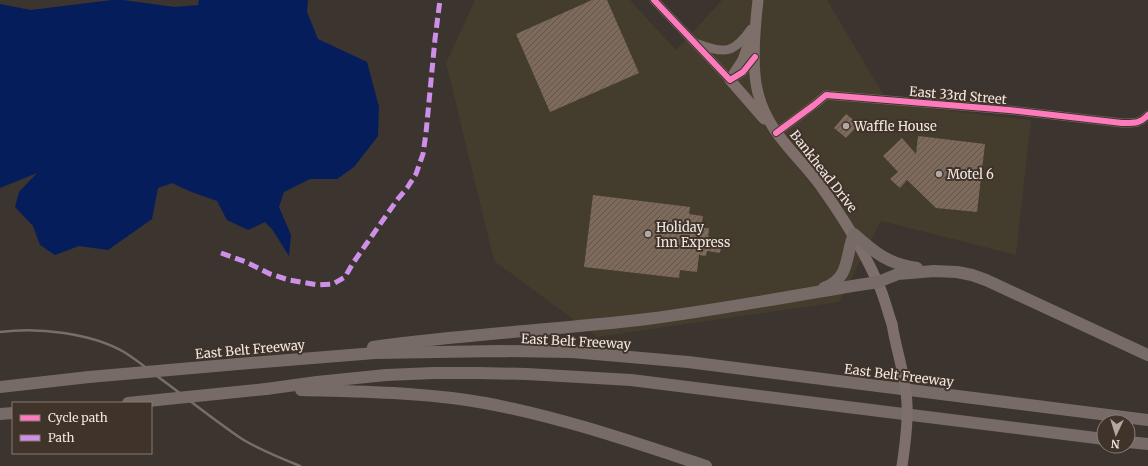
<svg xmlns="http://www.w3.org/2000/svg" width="1148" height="466" font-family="Merriweather,serif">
<defs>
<pattern id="building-hatch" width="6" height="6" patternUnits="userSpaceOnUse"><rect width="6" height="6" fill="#7d6a5b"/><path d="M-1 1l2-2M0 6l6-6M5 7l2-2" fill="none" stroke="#60564e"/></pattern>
</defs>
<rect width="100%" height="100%" fill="#3b342f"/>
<!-- commercial -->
<polygon fill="#443c2c" points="475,0 630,0 676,50 722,0 827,0 889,104 1031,120 1016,255 881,221 839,302 597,337 494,261 446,63"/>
<!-- water -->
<polygon fill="#061d5c" points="112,0 123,0 175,7 198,5 199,0 308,0 307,12 318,39 367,62 379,107 378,136 354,167 337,179 310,179 284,192 279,207 291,235 289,256 272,229 265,222 248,230 227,220 217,201 189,191 172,183 158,188 152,219 108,250 79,246 55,255 40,245 33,226 15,207 19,192 37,173 0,188 0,4 31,10"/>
<!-- building -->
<g fill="url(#building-hatch)">
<polygon points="592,0 607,0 639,73 550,112 516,34"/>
<polygon points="846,114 859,124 846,138 834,128"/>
<polygon points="918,136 985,144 977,212 936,208 907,180 900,188 890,179 898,172 883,156 902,138 916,154"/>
<polygon points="593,195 690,207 689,214 703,216 701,228 709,228 708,240 722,241 720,253 707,251 706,256 699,255 697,272 680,270 679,278 584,267"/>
</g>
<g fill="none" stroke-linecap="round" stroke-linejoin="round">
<!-- minor -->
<g stroke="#7c6f6b" stroke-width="9">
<polyline points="654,0 730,80 743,72 755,57"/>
<path d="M 698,44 C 726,55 735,52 751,29"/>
<path d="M 776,133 L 814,105 L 826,95 L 1009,110 L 1122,123 C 1133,123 1140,124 1148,115"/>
</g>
<!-- major -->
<g stroke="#7e6f6a" stroke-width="11">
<path d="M 758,0 C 755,26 751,68 758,93 C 768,133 797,154 820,185 C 842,216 862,247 877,281 C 884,295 887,310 892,324"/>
<polyline points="752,34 743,60 730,80 764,119"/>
</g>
<!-- highway -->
<g stroke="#776b67" stroke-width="12">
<path d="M 824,288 C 851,278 845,255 854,234 C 874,252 888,264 917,268"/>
<path d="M 373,347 C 464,334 556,330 647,319 C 725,309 801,294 878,282 L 898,274 L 934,271 L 957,272 L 972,275 L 986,280 L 1148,355"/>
<polyline points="238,364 375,353 499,351 572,352 688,362 1148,420"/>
<polyline points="0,387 89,377"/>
<polyline points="266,389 317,382 386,375 434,373 479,373 527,374 631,380 1104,439"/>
<path d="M 301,390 C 362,392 425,392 485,403 C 561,417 633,442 706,466"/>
<polyline points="0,414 13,413"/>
<polyline points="1128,442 1148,444"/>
</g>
<!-- rail -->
<path stroke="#776e6a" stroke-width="2.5" d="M 0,332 C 38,327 91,333 124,352 C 137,360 149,370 161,379 C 188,399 214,420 242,439 C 260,450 280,458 300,466"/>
<!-- major-bridge -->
<path stroke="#7e6f6a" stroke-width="11" d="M 892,324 C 896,350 906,377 907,404 C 908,424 905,446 902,466"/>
<!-- highway-bridge -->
<g stroke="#776b67" stroke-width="12">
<polyline points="89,377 238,364"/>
<polyline points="128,403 266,389"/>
</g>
<!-- quiet -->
<polyline stroke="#ce8fe9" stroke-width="5" stroke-dasharray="10 5" stroke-linecap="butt" points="221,253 246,262 270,274 289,280 318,285 333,284 345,277 353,263 397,200 407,188 416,174 423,154 426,133 435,39 440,0"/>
<!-- cycleway casing -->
<g stroke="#40332a" stroke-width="8">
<g id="cycleway">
<polyline points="654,0 730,80 743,72 755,57"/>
<path d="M 776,133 L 814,105 L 826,95 L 1009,110 L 1122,123 C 1133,123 1140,124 1148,115"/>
</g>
</g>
<!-- cycleway -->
<use href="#cycleway" stroke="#fd7abc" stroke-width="6"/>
</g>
<!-- markers -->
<g fill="#b1a8a3" stroke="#40332a" stroke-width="1.5">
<circle cx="846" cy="126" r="4"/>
<circle cx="939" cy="174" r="4"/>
<circle cx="648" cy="234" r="4"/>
</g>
<g text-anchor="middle" stroke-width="4" stroke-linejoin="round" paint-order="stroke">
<!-- street labels -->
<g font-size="13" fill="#f0e7e2" stroke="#40332a">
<text transform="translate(958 95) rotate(5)" y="5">East 33rd Street</text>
<text transform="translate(824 171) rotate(52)" y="5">Bankhead Drive</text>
<text transform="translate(576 341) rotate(3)" y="5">East Belt Freeway</text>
<text transform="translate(250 349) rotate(-5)" y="5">East Belt Freeway</text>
<text transform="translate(899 375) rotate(7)" y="5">East Belt Freeway</text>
</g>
<!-- poi labels -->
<g font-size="13" fill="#f0e7e2" stroke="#40332a" text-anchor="start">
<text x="854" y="131">Waffle House</text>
<text x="947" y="179">Motel 6</text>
<text x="656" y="232">Holiday<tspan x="656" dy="15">Inn Express</tspan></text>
</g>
</g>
<!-- legend -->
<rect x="12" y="402" width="140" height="52" fill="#40332a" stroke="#867b74"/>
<rect x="20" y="415" width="20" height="6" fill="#fd7abc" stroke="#867b74"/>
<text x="48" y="422" font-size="12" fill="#f0e7e2">Cycle path</text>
<rect x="20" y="435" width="20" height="6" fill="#ce8fe9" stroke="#867b74"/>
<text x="48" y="442" font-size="12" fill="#f0e7e2">Path</text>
<!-- north arrow -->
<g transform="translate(1116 434) rotate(184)"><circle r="19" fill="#40332a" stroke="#867b74"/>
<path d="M0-3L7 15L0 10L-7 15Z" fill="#b1a8a3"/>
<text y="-6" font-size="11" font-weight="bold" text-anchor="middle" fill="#f0e7e2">N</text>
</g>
</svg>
